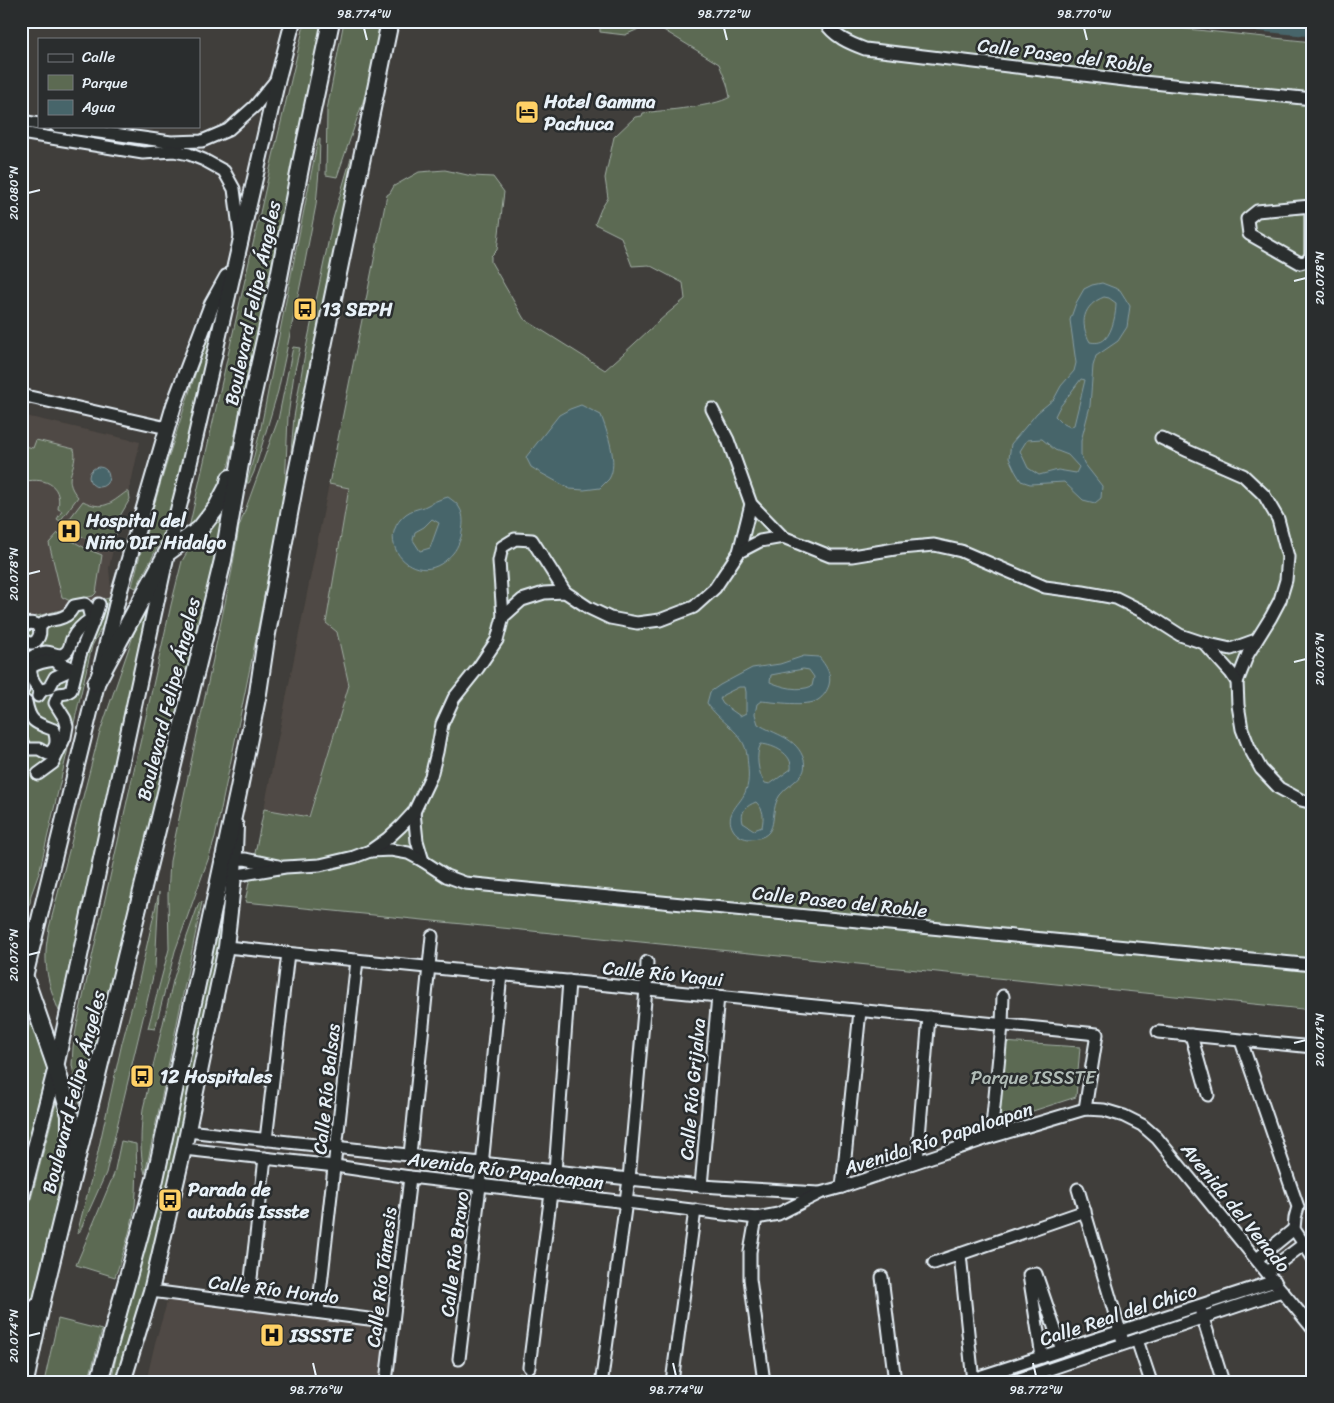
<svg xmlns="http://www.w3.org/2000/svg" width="1334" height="1403" font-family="Sriracha,sans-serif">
<rect width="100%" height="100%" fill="#403e3b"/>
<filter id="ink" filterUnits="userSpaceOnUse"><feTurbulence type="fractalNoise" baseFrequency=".02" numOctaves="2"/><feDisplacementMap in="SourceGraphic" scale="10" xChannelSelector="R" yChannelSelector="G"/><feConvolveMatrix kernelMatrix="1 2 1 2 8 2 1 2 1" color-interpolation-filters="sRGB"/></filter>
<g filter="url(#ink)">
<!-- built -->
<g fill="#504944">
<polygon points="21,415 140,442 129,492 130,499 120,516 109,568 111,590 109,597 21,619"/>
<polygon points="329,484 349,487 326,623 337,632 349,685 308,817 264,809"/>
<polygon points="21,944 29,952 36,976 21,1032"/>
<polygon points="169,1296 387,1327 380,1382 146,1382 155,1343"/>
</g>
<!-- green -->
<g fill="#5c6a52" stroke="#a2aea5">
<polygon points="305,21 326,21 263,315 246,380 229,464 223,481 205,513 189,528 269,173"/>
<polygon points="344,21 382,21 368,87 337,177 326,175 327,110"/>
<path d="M 600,21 L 1110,21 L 1313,42 L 1313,1010 L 245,902 L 264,809 L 309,817 L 349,685 L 337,632 L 326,623 L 349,488 L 329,484 L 387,195 L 390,193 L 394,186 L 419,172 L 445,170 L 472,176 L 493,177 L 504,192 L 497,250 L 491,256 L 491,262 L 524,319 L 605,370 C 632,347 657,321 685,299 L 683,283 L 649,265 L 632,266 L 621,237 L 595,224 L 601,209 L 608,198 L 605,178 L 614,137 L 635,117 L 642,116 L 643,113 C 665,110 714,107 730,97 L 727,84 L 719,64 L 652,23 L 625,35 L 600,32 Z"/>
<polygon points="318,139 320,139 319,171 316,205 303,272 278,391 254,472 249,483 247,483 260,432"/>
<polygon points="351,158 353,158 294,453 291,452 294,417 305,353 333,219"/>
<path d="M 215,315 L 220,316 L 173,512 L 164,535 L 136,588 L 132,586 C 155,494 185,405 215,315 Z"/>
<polygon points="293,347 300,348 294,374 288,416 285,490 251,663 215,838 209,857 175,951 155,1029 148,1028 169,949 168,895 170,861 232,570 239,527 278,420"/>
<path d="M 21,437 L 24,438 L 25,446 L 33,448 L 36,440 L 74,449 C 79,468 60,477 78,497 L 60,521 L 57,519 L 62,511 L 58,509 C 63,482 42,477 21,482 Z"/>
<path d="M 126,492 L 129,492 L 130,499 L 120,516 L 113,547 L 92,542 L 64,526 L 83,501 C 103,511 110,504 126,492 Z"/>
<polygon points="227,502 221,538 83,1121 72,1065 73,1047 77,1024 171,605 182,561 193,542"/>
<polygon points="58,533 87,549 102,555 96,593 93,596 70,601 62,597 49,543"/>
<polygon points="109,598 104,623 92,646 39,873 31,895 30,903 21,916 21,620"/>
<path d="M 144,604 L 152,606 L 93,875 L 59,1011 C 51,992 45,973 46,952 C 46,944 48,936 49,928 L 99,735 Z"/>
<polygon points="225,879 230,879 223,946 161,1233 116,1382 111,1382 121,1333 163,1178"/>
<polygon points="159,892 155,968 106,1173 79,1233 77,1234 97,1156 122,1043 139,980"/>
<path d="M 202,902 L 164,1086 L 145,1174 C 139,1153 141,1130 143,1109 L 173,981 L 184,945 L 199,903 Z"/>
<polygon points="33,1010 51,1042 41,1105 21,1190 21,1059"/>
<polygon points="1002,1042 1080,1047 1076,1097 996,1123"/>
<polygon points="61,1085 71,1143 59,1197 47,1260 36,1298 21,1328 21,1237"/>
<path d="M 121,1141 L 136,1144 C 137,1165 137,1185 135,1206 C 131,1230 123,1254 115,1277 L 76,1265 L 114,1174 Z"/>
<polygon points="58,1319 102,1330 88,1382 44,1382"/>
<polygon points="519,1373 588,1382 517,1382"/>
</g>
<!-- water -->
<g fill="#47656a" stroke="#879da3" fill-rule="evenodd">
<path d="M 1102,283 L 1120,290 L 1130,306 L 1127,327 L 1118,341 L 1096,356 L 1093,366 L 1090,406 L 1081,441 L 1081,455 L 1084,463 L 1102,486 L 1101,498 L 1095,503 L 1083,500 L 1064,482 L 1030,484 L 1021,481 L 1015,471 L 1009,458 L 1011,444 L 1037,413 L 1054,399 L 1061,386 L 1074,371 L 1076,363 L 1070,320 L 1076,303 L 1084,289 L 1092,285 ZM 1104,297 L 1109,298 L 1116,303 C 1116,313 1113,331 1105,339 C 1101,343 1095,343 1090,342 C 1079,323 1083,305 1104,297 ZM 1081,379 L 1085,380 L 1074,425 L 1070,427 L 1062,423 L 1055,416 L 1059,408 ZM 1042,439 L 1055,450 L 1068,455 L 1079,467 L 1076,473 L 1058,470 L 1039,475 L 1028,468 L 1020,451 L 1027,440 Z"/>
<path d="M 581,405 L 601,415 C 607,432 619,463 609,479 C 606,482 603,485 600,488 L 584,490 L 570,489 L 539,472 L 531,467 L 526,457 L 559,415 L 570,409 Z"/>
<circle cx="99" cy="477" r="10"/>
<path d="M 448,497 C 452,500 457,503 459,507 C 465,516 463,527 461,537 C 457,549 454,553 445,561 C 413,587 372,541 406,514 C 411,510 418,509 424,507 C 432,503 439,499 448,497 ZM 432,519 L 439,523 L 430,548 L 420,551 L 413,540 L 415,532 L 424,527 Z"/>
<path d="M 804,656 L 819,657 C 826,666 832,674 829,685 C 827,691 824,696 818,700 C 808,707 774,702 761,701 L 757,704 L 755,714 L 758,724 C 775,735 797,737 804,760 C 805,764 805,770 802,774 C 796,782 786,787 780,795 C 767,813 783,838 750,839 C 744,839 738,836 734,831 C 722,813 742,804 746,790 C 750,781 748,767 747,756 C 745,732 719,722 707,703 L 710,692 L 720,685 L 752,668 L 780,664 ZM 803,669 L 809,670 L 814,677 L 812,686 C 799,692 782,687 770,682 L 771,675 ZM 739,687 L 745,687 L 746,692 L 746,713 L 740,716 L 723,704 L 720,699 L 723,695 ZM 761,744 C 774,745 793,754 791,769 L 770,784 L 765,783 C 758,774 755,754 761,744 ZM 756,802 C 764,810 764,816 762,827 L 754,830 L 743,823 C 740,811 746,806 756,802 Z"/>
</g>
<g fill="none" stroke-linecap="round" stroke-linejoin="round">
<!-- canal -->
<polyline stroke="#47656a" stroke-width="11" points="1209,21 1313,31"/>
<!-- minor casing -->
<g stroke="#e8f1f8" stroke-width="15">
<g id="minor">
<path d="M 824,21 C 834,37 849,43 865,49 L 1133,81 L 1313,99"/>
<polyline points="21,121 39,124"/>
<polyline points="56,126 171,142 202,141 228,130 255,106 277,79"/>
<polyline points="21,133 143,153 174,151 189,154 204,160 224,171 234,189 240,235"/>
<polyline points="1311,206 1311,256 1307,261 1300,263 1249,234 1247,219 1257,211 1311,206 1313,206"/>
<polyline points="21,395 167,428"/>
<polyline points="712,409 728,440 751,504 783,537"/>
<polyline points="1161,438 1188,451 1243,475 1264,495 1278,519 1288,557 1286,580 1280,600 1271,617 1248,654 1237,682"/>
<polyline points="739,552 751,504"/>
<polyline points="503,617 499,561 502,547 515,539 532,540 565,592"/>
<path d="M 21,630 L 26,624 C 52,618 36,659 21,636"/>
<polyline points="1204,643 1231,649 1256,640"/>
<path d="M 23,690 C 23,677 21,662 35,655 C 38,654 43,652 46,652 C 53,652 59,658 65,653 C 70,650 70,644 72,639 C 76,631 83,624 91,619 L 88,607 L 85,604 L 74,606 C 71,610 70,614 65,616 C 56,622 44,617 39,629"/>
<path d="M 38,696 L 42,690 L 49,688 L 55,677 L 66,672 L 69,667 L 64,665 L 59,664 L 55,660 C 46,661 39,662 31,667 C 29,677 35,684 41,692"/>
<path d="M 21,699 L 26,702 C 30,723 36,723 54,730 C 57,740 58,747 48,754 L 39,749 L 26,749 L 21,741"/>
<path d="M 38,774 L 53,763 L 65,737 L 67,726 L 65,719 L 55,703 L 59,694 L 66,693 L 71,690 C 75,677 77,664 81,652 C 87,635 95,620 99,604"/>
<polyline points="414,812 417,841 423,861"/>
<polyline points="370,851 391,850 408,853 423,861 446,876 465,883 1313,965"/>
<polyline points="227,860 245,859 278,866"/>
<polyline points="227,875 238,875 285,867 320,865 354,857 370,851 387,839 401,826 414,812 431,776 437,752 442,724 454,698 478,668 497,640 503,617 522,600 544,593 565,592 589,608 610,618 637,623 660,620 694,607 715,588 739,552 760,541 783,537 830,556 852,556 901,548 934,545 961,551 1045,587 1083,592 1116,598 1144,612 1180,635 1204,643 1231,673 1237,682 1238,705 1242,729 1249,747 1261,769 1279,788 1301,800 1313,803"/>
<polyline points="226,947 1097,1034 1085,1109"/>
<polyline points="1158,1032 1313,1047"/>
<polyline points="1191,1035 1208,1095"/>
<polyline points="1241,1041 1298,1207 1295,1218 1294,1229 1313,1258"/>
<polyline points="187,1131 629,1179 701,1186 818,1193"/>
<polyline points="991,1137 1002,1025 1003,996"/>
<polyline points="266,1140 288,953"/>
<polyline points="184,1149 335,1166 410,1177 627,1202 756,1218 778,1214 820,1193 842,1187 991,1137 1085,1109 1104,1110 1124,1116 1142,1125 1157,1138 1313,1329"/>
<polyline points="410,1155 432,936"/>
<polyline points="917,1161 929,1017"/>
<polyline points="555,1172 569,981"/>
<polyline points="701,1186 718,996"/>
<polyline points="842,1187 860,1011"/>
<polyline points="1078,1189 1122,1338"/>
<polyline points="756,1218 750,1252 750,1279 764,1382"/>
<polyline points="960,1254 973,1382"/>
<polyline points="1257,1259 1294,1229"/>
<polyline points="934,1263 1085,1211"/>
<polyline points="1267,1272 1304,1244"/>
<polyline points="882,1277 895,1382"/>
<polyline points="151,1291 392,1322"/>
<polyline points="248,1304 265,1158"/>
<polyline points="318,1312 357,960"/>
<polyline points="1201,1312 1223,1382"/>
<polyline points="1137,1340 1151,1382"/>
<polyline points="1042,1357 1029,1275 1036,1274 1062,1350"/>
<polyline points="459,1359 480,1186 501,974"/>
<polyline points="529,1367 551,1193"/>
<polyline points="602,1378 629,1179 646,989 647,962"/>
<polyline points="973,1379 1275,1281"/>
<polyline points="386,1382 410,1177"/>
<polyline points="672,1382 695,1210"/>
<polyline points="1011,1382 1282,1291"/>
</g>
</g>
<!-- major casing -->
<g stroke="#e8f1f8" stroke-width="18">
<g id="major">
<polyline points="21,993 120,590 174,405 212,304 227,277"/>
<polyline points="21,1201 56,1067 167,553 185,483 278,78 293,21"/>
<polyline points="123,1382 151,1291 184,1149 226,947 234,876 236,826"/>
</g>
</g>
<!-- highway casing -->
<g stroke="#e8f1f8" stroke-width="20">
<g id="highway">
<polyline points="96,683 167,553 200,529 217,507 228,486 230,478"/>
<polyline points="25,978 56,1067 70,1115 70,1139 65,1165"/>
<polyline points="21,1333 37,1307"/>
<polyline points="25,1382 43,1296 223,560 250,407 279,277 302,158 331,21"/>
<polyline points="99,1382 155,1179 238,793 258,693 266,639 294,487 390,21"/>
</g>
</g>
<!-- minor -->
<use href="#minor" stroke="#2a2d2e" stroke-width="11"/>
<!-- major -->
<use href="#major" stroke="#2a2d2e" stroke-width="14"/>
<!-- highway -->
<use href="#highway" stroke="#2a2d2e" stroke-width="16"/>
</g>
</g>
<!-- ticks -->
<path fill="none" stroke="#e8f1f8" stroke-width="2" d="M 364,28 L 367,40M 724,28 L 727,40M 1084,28 L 1087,40M 28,193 L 40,190M 1294,281 L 1306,278M 28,574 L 40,571M 1294,662 L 1306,659M 28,955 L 40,952M 1294,1043 L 1306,1040M 28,1336 L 40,1333M 313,1363 L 316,1376M 673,1363 L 676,1376M 1033,1363 L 1036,1376"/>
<!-- icons -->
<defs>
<g id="hotel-square" transform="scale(1.25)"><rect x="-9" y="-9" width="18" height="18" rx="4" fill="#ffd166" stroke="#2a2d2e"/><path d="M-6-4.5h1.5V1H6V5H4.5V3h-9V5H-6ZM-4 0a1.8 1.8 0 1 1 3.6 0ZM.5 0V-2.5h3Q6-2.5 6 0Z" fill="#111"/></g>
<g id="bus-square" transform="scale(1.25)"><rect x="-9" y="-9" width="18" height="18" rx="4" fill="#ffd166" stroke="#2a2d2e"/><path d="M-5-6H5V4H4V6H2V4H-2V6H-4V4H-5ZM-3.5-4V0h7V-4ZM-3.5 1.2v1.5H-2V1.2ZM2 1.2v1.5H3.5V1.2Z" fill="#111"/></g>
<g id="hospital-square" transform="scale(1.25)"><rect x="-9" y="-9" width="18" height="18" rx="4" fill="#ffd166" stroke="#2a2d2e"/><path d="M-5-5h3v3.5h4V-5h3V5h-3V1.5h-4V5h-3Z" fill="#111"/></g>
</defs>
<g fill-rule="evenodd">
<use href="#hotel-square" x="527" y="112"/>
<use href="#bus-square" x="305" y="309"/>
<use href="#hospital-square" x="69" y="531"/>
<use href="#bus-square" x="142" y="1076"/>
<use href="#bus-square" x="170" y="1200"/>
<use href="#hospital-square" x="272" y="1335"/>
</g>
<g text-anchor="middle" stroke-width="5" stroke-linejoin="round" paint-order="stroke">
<!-- street labels -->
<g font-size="19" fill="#e8f1f8" stroke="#2a2d2e">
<text transform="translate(1065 55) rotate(7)" y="7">Calle Paseo del Roble</text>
<text transform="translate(252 303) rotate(-78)" y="7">Boulevard Felipe Ángeles</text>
<text transform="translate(168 699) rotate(-76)" y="7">Boulevard Felipe Ángeles</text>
<text transform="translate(840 901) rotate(6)" y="7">Calle Paseo del Roble</text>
<text transform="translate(663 973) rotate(6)" y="7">Calle Río Yaqui</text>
<text transform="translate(326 1089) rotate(-84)" y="7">Calle Río Balsas</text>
<text transform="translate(692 1089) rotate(-85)" y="7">Calle Río Grijalva</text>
<text transform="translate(73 1092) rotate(-76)" y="7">Boulevard Felipe Ángeles</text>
<text transform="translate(938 1138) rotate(-18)" y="7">Avenida Río Papaloapan</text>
<text transform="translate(506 1170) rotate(7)" y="7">Avenida Río Papaloapan</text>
<text transform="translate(1236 1207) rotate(51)" y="7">Avenida del Venado</text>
<text transform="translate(454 1254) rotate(-83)" y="7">Calle Río Bravo</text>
<text transform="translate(381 1277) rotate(-83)" y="7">Calle Río Támesis</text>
<text transform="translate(274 1289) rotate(7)" y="7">Calle Río Hondo</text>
<text transform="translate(1118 1314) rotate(-18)" y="7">Calle Real del Chico</text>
</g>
<!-- poi labels -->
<g font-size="19" font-weight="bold" fill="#e8f1f8" stroke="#2a2d2e" text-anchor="start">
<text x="544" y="108">Hotel Gamma<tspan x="544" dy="22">Pachuca</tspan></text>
<text x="322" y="316">13 SEPH</text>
<text x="86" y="527">Hospital del<tspan x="86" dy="22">Niño DIF Hidalgo</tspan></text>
<text x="160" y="1083">12 Hospitales</text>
<text x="188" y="1196">Parada de<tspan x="188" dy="22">autobús Issste</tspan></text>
<text x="290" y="1342">ISSSTE</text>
</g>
<!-- park labels -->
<g font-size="19" fill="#b0bbb6" stroke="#2a2d2e">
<text x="1033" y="1084">Parque ISSSTE</text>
</g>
</g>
<!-- margin -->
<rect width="1334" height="1403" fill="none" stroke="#2a2d2e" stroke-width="55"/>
<!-- legend -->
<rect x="38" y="38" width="162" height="90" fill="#2a2d2e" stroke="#767b7f"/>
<rect x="48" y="54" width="25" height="8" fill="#2a2d2e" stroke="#767b7f"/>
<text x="82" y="62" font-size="15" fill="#e8f1f8">Calle</text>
<rect x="48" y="75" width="25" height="15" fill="#5c6a52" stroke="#767b7f"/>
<text x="82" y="88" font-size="15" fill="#e8f1f8">Parque</text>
<rect x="48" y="100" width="25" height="15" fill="#47656a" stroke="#767b7f"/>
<text x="82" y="112" font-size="15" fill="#e8f1f8">Agua</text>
<rect x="28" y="28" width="1278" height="1348" fill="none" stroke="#e8f1f8" stroke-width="2"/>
<g font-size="12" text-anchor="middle" fill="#e8f1f8">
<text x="364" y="18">98.774°W</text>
<text x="724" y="18">98.772°W</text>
<text x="1084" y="18">98.770°W</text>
<text transform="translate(14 193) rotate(-90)" y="4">20.080°N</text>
<text transform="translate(1320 278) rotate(-90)" y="4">20.078°N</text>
<text transform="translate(14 574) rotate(-90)" y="4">20.078°N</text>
<text transform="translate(1320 659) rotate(-90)" y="4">20.076°N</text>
<text transform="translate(14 955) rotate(-90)" y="4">20.076°N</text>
<text transform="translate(1320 1040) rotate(-90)" y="4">20.074°N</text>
<text transform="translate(14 1336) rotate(-90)" y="4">20.074°N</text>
<text x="316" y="1394">98.776°W</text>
<text x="676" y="1394">98.774°W</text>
<text x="1036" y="1394">98.772°W</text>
</g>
</svg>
